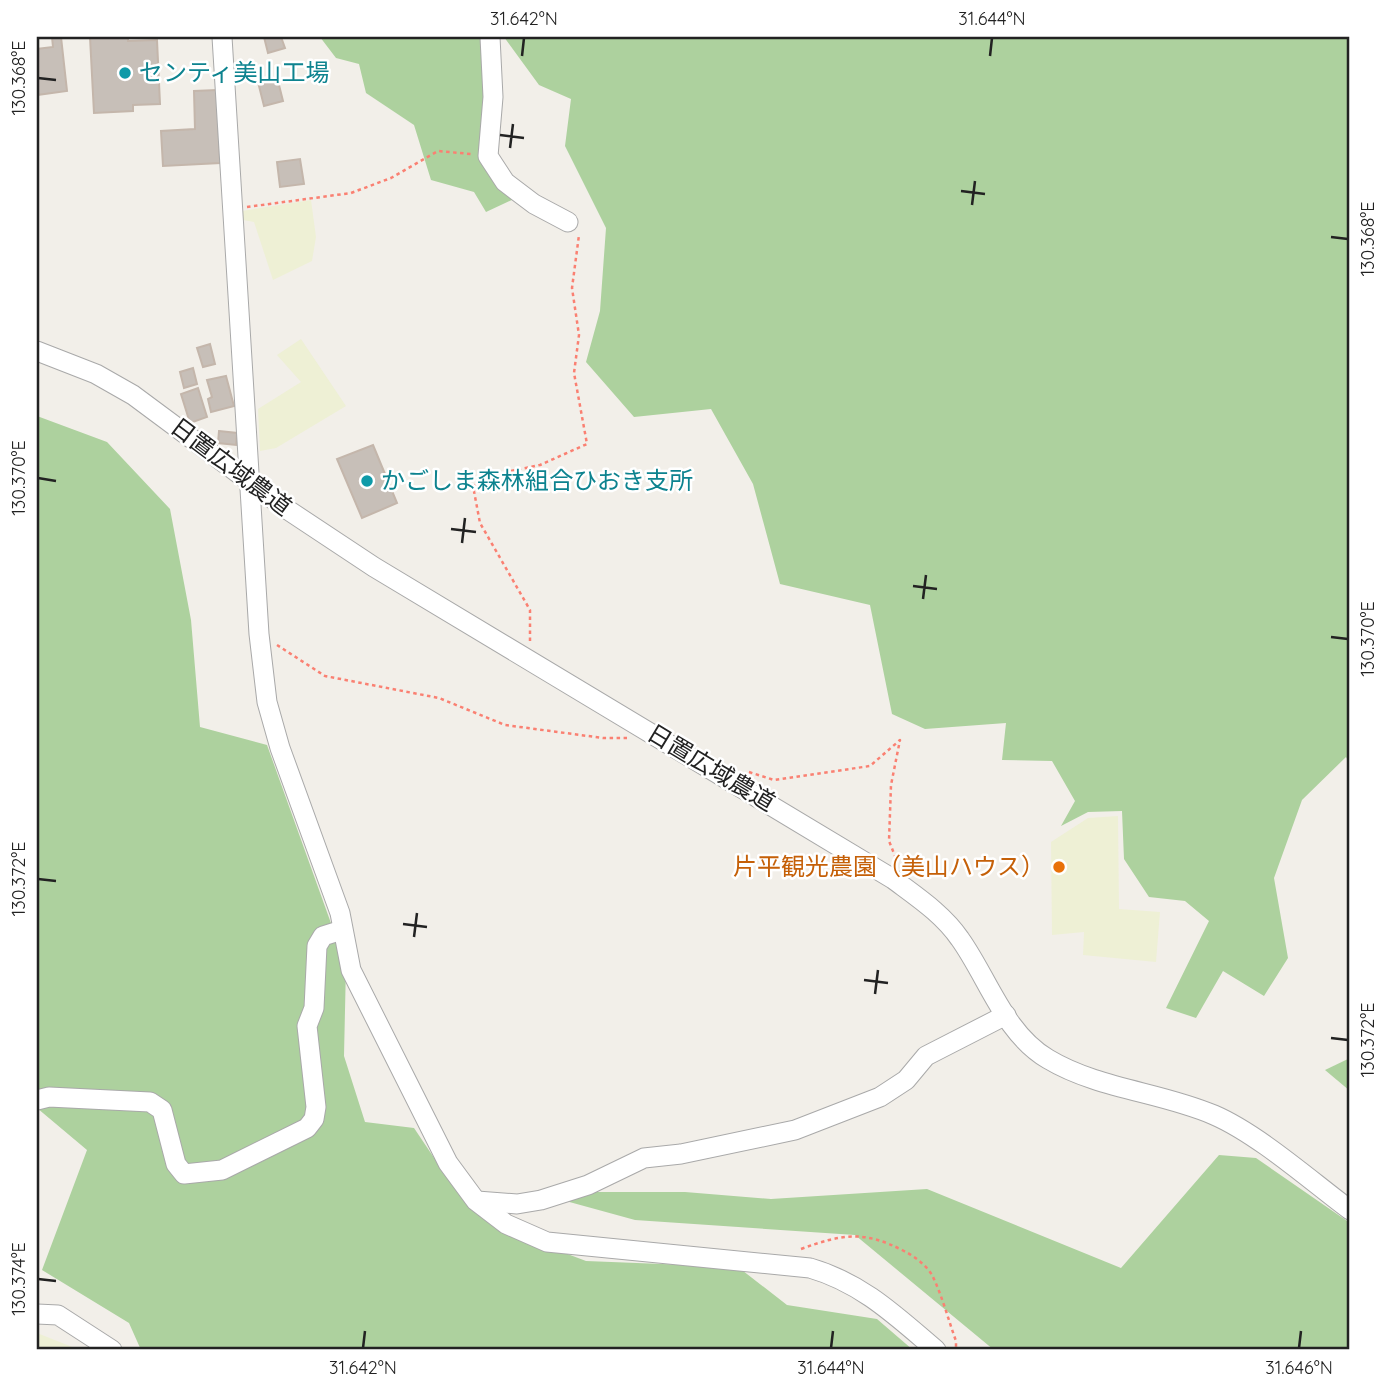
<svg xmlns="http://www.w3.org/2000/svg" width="1387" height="1387" font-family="Quicksand,'Noto Sans JP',sans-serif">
<rect width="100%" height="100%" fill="#f2efe9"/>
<!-- farmland -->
<g fill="#eef0d5">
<polygon points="311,200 316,237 312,261 273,280 254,222 243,220 242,211"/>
<polygon points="301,339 346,406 276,448 260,451 258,409 301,382 277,355"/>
<polygon points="1118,816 1119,909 1160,912 1156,962 1083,955 1084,932 1052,935 1051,842 1088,818"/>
<polygon points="37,1333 80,1350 37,1350"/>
</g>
<!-- forest -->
<g fill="#add19e">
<polygon points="320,37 495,37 492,151 514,199 486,212 474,192 431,180 414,125 366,93 359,64 336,58"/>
<polygon points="504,37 1350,37 1350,764 1346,757 1302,800 1274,878 1288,958 1264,996 1223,971 1196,1018 1166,1008 1209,921 1185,901 1149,897 1124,859 1122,811 1088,812 1061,826 1075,801 1052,761 1002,760 1006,723 925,729 892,714 870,605 780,584 753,484 711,409 634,417 586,362 600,311 606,228 565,146 571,99 539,85"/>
<polygon points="37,416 107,442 170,509 191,620 200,727 267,745 346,965 344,1056 365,1122 414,1128 455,1189 479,1213 507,1231 586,1261 738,1267 787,1305 877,1319 913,1350 141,1350 129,1323 42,1270 87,1150 37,1108"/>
<polygon points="1350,1058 1350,1091 1325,1070"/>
<polygon points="1219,1155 1256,1158 1350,1223 1350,1350 994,1350 855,1235 635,1220 533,1192 685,1192 771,1199 927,1189 1121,1268"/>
</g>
<!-- building -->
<g fill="#c7bfb8" stroke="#c4b6ab" stroke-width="2">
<polygon points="52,37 61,37 67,91 37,95 37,49 53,47"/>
<polygon points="90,37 128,37 128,41 157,40 160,104 133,105 133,111 94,113"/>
<polygon points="264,37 281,37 285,48 268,53"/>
<polygon points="277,77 283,101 264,106 258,82"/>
<polygon points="217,90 220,163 163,166 161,131 195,129 194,91"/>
<polygon points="300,159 304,184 280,187 277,162"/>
<polygon points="210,344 215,364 203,367 197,348"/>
<polygon points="193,368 197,384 184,388 180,372"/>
<polygon points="226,376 234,406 211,412 208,399 212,397 207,380"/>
<polygon points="198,388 207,417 190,423 181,394"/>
<polygon points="219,431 237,433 236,445 218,443"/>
<polygon points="373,445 397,503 362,518 337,459"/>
</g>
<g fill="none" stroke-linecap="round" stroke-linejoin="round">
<!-- minor casing -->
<g stroke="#a9a9a9" stroke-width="21">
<g id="minor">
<path d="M 222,37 L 259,634 L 267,702 L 280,748 L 340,913 L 351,970 L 448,1163 L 476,1201 L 506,1224 L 547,1242 L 810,1268 C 862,1283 896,1316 936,1350"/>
<polyline points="490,37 493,97 488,156 505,182 534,204 568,222"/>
<path d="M 37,351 L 96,374 L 133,395 L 285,508 L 374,567 L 893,879 C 917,897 943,914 960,939 C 988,978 1004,1033 1048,1059 C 1098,1089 1161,1092 1214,1115 C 1258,1134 1311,1181 1350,1210"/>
<polyline points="37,1100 49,1097 150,1102 162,1110 176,1164 184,1174 222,1170 307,1128 314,1119 316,1107 307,1026 314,1008 317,946 323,936 342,930"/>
<polyline points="477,1201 517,1204 541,1200 588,1185 644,1158 681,1154 795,1130 880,1097 906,1080 926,1056 1006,1015"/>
<polyline points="37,1314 58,1315 112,1350"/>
</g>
</g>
<!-- path -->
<g stroke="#fa8072" stroke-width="2.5" stroke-dasharray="3.5 3.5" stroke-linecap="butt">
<polyline points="247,207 351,193 391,178 438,151 471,154"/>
<polyline points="530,641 530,610 480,523 473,486 501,473 540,465 587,444 574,373 579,335 572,288 579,235"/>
<polyline points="277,645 325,676 439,698 505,725 603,738 627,738"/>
<polyline points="749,772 774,780 870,766 900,740 891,785 889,841 897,861"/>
<path d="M 801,1249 C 842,1234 864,1230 904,1251 C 914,1256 926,1265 932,1275 C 942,1295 948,1319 956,1341 L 956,1350"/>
</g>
<!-- minor -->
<use href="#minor" stroke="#fff" stroke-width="19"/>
</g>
<!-- ticks -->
<path fill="none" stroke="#222" stroke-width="2.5" d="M 522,56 L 524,38M 990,56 L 992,38M 38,78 L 56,80M 500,135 L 524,138M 510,148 L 513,124M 961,191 L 985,194M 972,205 L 975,181M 1331,237 L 1348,239M 38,478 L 56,481M 451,529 L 476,532M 462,543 L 465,518M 913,586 L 937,589M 923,599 L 926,575M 1331,637 L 1348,639M 38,879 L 56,881M 403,924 L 427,927M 414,937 L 417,913M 864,980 L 888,983M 875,994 L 878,970M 1331,1038 L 1348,1040M 38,1279 L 56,1281M 363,1348 L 365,1331M 831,1348 L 833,1331M 1299,1348 L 1301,1331"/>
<!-- markers -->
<g fill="#0f9aa8" stroke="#fff" stroke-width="2.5">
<circle cx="125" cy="73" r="7"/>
<circle cx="367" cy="481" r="7"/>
</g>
<circle fill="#e8710a" stroke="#fff" stroke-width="2.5" cx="1059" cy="867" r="7"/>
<g text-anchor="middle" stroke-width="5" stroke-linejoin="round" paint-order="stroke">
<!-- culture labels -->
<g font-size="24" fill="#0d838f" stroke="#fff" text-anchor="start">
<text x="139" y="81">センティ美山工場</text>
<text x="381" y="489">かごしま森林組合ひおき支所</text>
</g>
<!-- street labels -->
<g font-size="24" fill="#222" stroke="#fff">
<text transform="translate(231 467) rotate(37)" y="8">日置広域農道</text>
<text transform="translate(711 768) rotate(31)" y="8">日置広域農道</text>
</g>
<!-- food labels -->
<g font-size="24" fill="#c56008" stroke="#fff" text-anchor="end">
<text x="1045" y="875">片平観光農園（美山ハウス）</text>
</g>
</g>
<!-- border -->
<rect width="1387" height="1387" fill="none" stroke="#ffffff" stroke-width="77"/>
<rect x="38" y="38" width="1310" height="1310" fill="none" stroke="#222" stroke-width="2.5"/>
<g font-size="18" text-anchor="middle" fill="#222">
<text x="524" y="25">31.642°N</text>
<text x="992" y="25">31.644°N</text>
<text transform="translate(19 78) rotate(-90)" y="6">130.368°E</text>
<text transform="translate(1368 239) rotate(-90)" y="6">130.368°E</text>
<text transform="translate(19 478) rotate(-90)" y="6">130.370°E</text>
<text transform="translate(1368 639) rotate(-90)" y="6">130.370°E</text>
<text transform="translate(19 879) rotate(-90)" y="6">130.372°E</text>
<text transform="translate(1368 1040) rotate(-90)" y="6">130.372°E</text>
<text transform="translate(19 1279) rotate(-90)" y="6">130.374°E</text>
<text x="363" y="1374">31.642°N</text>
<text x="831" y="1374">31.644°N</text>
<text x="1299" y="1374">31.646°N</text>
</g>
</svg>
